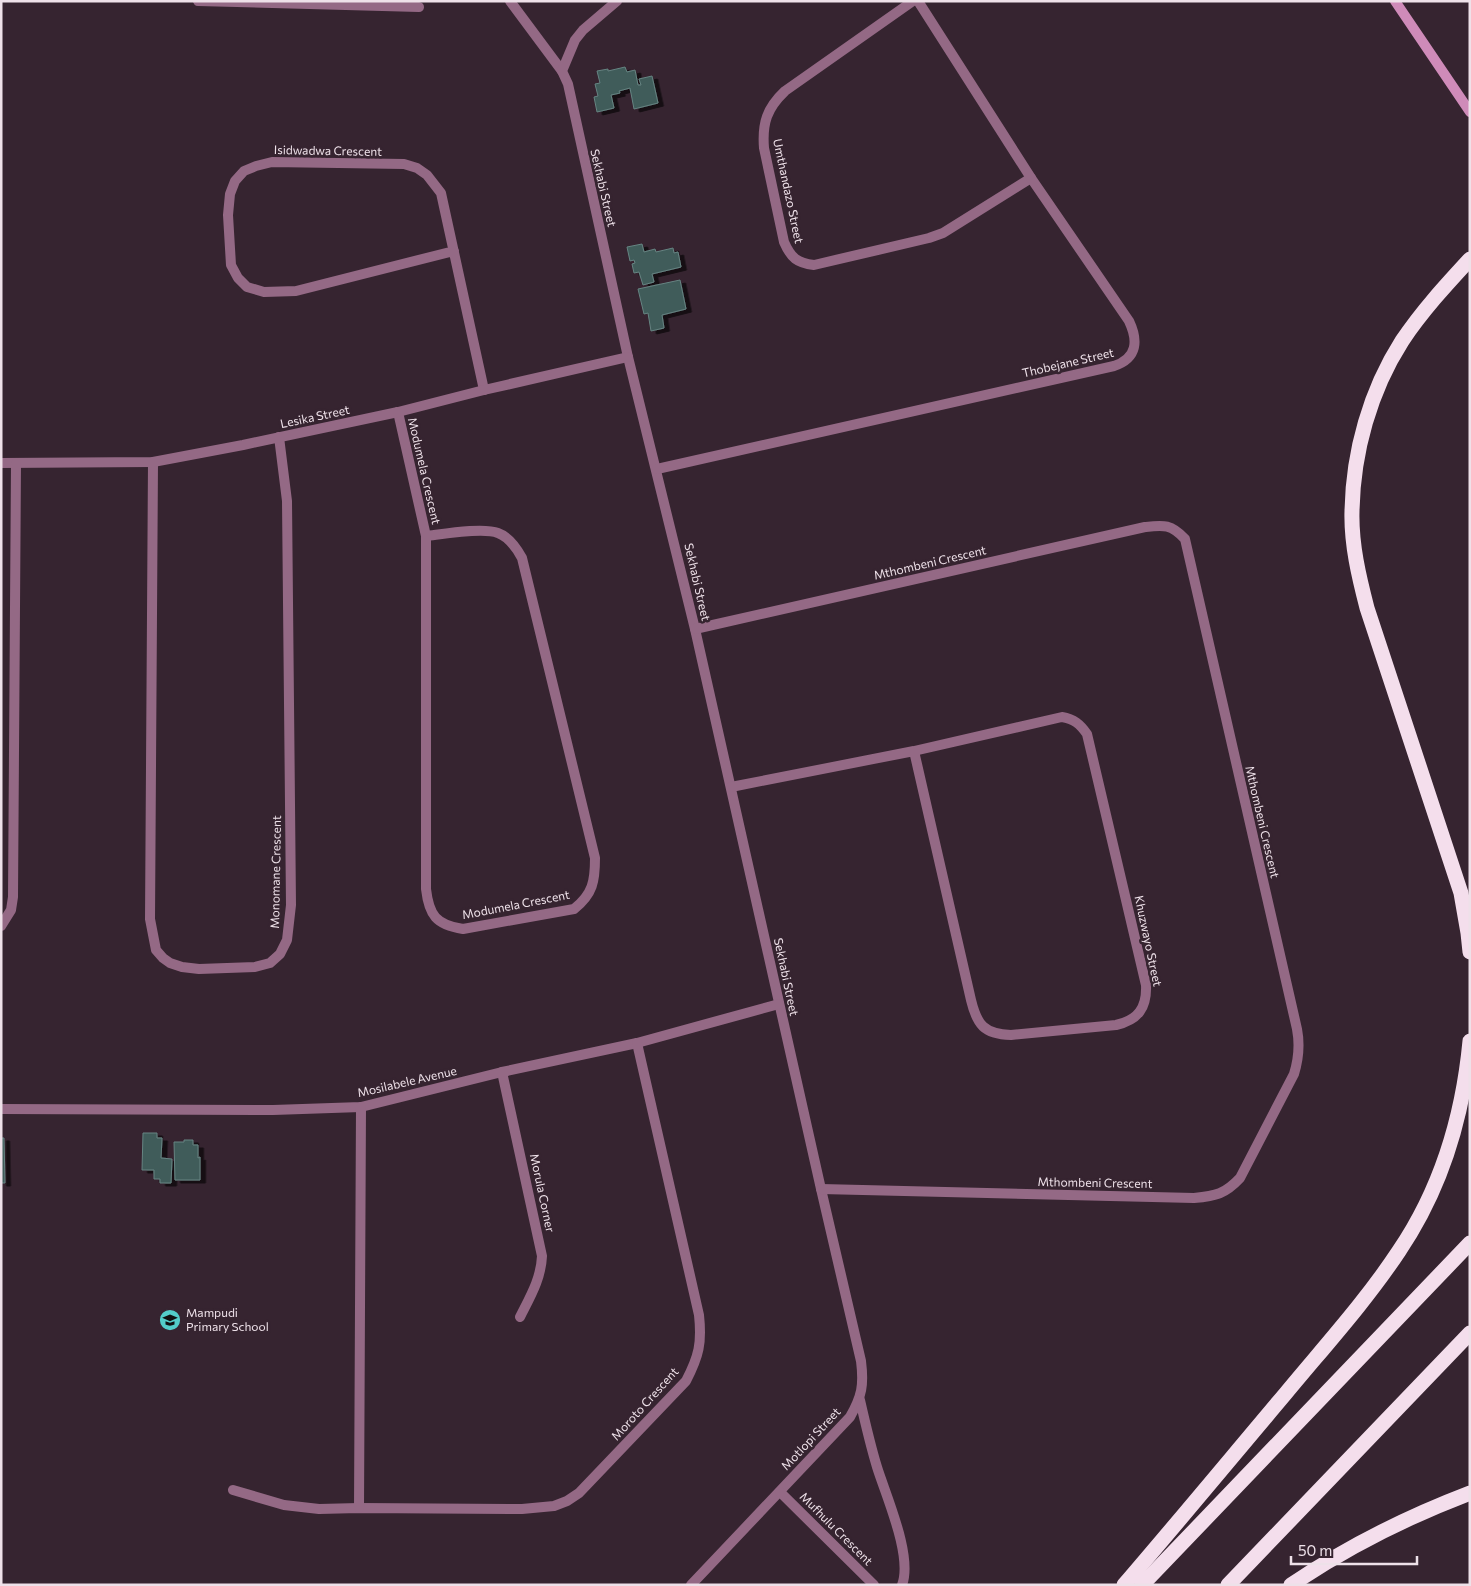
<svg xmlns="http://www.w3.org/2000/svg" width="1471" height="1586" font-family="Commissioner,sans-serif">
<defs>
<filter id="shadow"><feDropShadow dx="5.5" dy="3" stdDeviation="0" flood-color="#0009"/></filter>
</defs>
<rect width="100%" height="100%" fill="#362430"/>
<!-- building -->
<g fill="#3f5c5a" stroke="#668482" filter="url(#shadow)">
<polygon points="625,67 627,72 635,70 638,85 641,85 639,79 652,76 658,103 634,109 630,88 619,91 620,93 611,95 614,108 597,112 594,97 598,96 595,84 600,83 597,71 608,69 608,71"/>
<polygon points="642,244 644,252 655,249 656,252 673,248 674,253 678,252 681,267 652,274 654,282 643,285 639,272 634,273 632,264 635,263 634,260 630,261 627,247"/>
<polygon points="680,280 686,309 662,315 664,328 651,331 648,313 644,314 638,289"/>
<polygon points="143,1133 157,1133 157,1138 162,1138 161,1158 172,1159 171,1183 160,1183 160,1179 154,1179 154,1170 142,1170"/>
<polygon points="1,1138 4,1138 5,1183 1,1183"/>
<polygon points="184,1140 193,1140 193,1145 198,1145 198,1158 200,1157 200,1180 175,1180 174,1142 184,1142"/>
</g>
<g fill="none" stroke-linecap="round" stroke-linejoin="round">
<!-- street -->
<g stroke="#946985" stroke-width="10">
<polyline points="198,1 419,7"/>
<polyline points="510,1 562,71"/>
<path d="M 617,1 L 583,30 L 575,40 L 562,71 L 568,84 L 628,357 L 695,629 L 821,1189 L 861,1361 C 864,1385 862,1396 850,1417 L 691,1585"/>
<path d="M 913,1 L 785,91 C 767,108 762,123 764,148 L 784,242 C 791,258 797,263 814,265 L 929,238 L 943,233 L 1031,178"/>
<polyline points="454,251 296,291 264,292 247,287 238,278 231,265 228,215 230,194 235,181 244,171 256,166 272,162 404,164 417,168 427,175 441,193 484,390"/>
<path d="M 398,412 L 426,536 L 426,889 C 429,915 436,925 463,929 L 574,909 C 593,894 595,881 595,858 L 522,558 C 516,547 509,537 498,533 C 483,527 443,534 426,536"/>
<polyline points="153,462 150,919 156,950 163,958 170,963 182,967 199,969 255,967 270,963 280,954 287,940 291,905 287,501 279,437"/>
<polyline points="1,463 153,462 243,445 398,412 484,390 628,357"/>
<path d="M 657,469 L 1114,366 C 1138,358 1138,340 1129,321 L 1031,178 L 918,1"/>
<path d="M 695,629 L 1145,527 C 1164,525 1171,524 1185,539 L 1297,1029 C 1300,1045 1299,1058 1294,1074 L 1240,1178 C 1225,1194 1216,1196 1194,1198 L 821,1189"/>
<path d="M 731,787 L 914,751 L 1062,717 C 1074,719 1080,724 1087,734 L 1146,985 C 1147,1008 1138,1020 1116,1025 L 1011,1035 C 984,1034 977,1025 971,1000 L 914,751"/>
<polyline points="1,926 11,910 13,897 16,463"/>
<path d="M 502,1072 L 542,1256 C 541,1279 530,1297 520,1317"/>
<polyline points="1,1109 273,1110 361,1107 502,1072 637,1043 779,1004"/>
<path d="M 860,1400 C 865,1422 870,1444 877,1467 C 886,1496 913,1556 902,1585"/>
<path d="M 233,1490 L 284,1505 L 319,1509 L 359,1508 L 522,1509 L 554,1506 L 567,1501 L 579,1493 L 686,1381 C 699,1356 702,1343 699,1315 L 637,1043"/>
<polyline points="780,1492 874,1585"/>
<polyline points="359,1508 361,1107"/>
</g>
<!-- secondary -->
<polyline stroke="#cf8bb9" stroke-width="10" points="1395,1 1470,112"/>
<!-- highway -->
<g stroke="#f4deec" stroke-width="15">
<path d="M 1470,259 C 1446,285 1422,311 1402,341 C 1370,391 1353,452 1352,511 C 1351,544 1359,577 1367,608 L 1461,893 L 1468,933 L 1470,952"/>
<path d="M 1124,1585 C 1179,1521 1232,1457 1286,1393 C 1324,1347 1366,1301 1399,1251 C 1441,1189 1463,1115 1470,1041"/>
<polyline points="1142,1585 1470,1243"/>
<polyline points="1228,1585 1470,1333"/>
<path d="M 1291,1585 C 1347,1547 1407,1517 1470,1493"/>
</g>
</g>
<!-- icons -->
<defs>
<g id="school-disc" transform="scale(1.125)"><circle r="9.5" fill="#53cdc9" stroke="#362430"/><path d="M0-5L7-2L0 1L-7-2ZM-4 1L0 2.5L4 1V4Q0 6-4 4Z" fill="#111"/></g>
</defs>
<g fill-rule="evenodd">
<use href="#school-disc" x="170" y="1320"/>
</g>
<g text-anchor="middle" stroke-width="5" stroke-linejoin="round" paint-order="stroke">
<!-- street labels -->
<g font-size="12" fill="#eee1e9" stroke="#362430">
<text transform="translate(328 151) rotate(1)" y="4">Isidwadwa Crescent</text>
<text transform="translate(603 188) rotate(77)" y="4">Sekhabi Street</text>
<text transform="translate(788 191) rotate(78)" y="4">Umthandazo Street</text>
<text transform="translate(1068 363) rotate(-13)" y="4">Thobejane Street</text>
<text transform="translate(315 417) rotate(-12)" y="4">Lesika Street</text>
<text transform="translate(424 471) rotate(77)" y="4">Modumela Crescent</text>
<text transform="translate(930 563) rotate(-13)" y="4">Mthombeni Crescent</text>
<text transform="translate(697 582) rotate(77)" y="4">Sekhabi Street</text>
<text transform="translate(1262 822) rotate(77)" y="4">Mthombeni Crescent</text>
<text transform="translate(276 872) rotate(-89)" y="4">Monomane Crescent</text>
<text transform="translate(516 905) rotate(-11)" y="4">Modumela Crescent</text>
<text transform="translate(1148 941) rotate(78)" y="4">Khuzwayo Street</text>
<text transform="translate(786 977) rotate(78)" y="4">Sekhabi Street</text>
<text transform="translate(407 1082) rotate(-13)" y="4">Mosilabele Avenue</text>
<text transform="translate(1095 1183) rotate(1)" y="4">Mthombeni Crescent</text>
<text transform="translate(542 1193) rotate(78)" y="4">Morula Corner</text>
<text transform="translate(645 1404) rotate(-48)" y="4">Moroto Crescent</text>
<text transform="translate(811 1439) rotate(-47)" y="4">Motlopi Street</text>
<text transform="translate(836 1529) rotate(45)" y="4">Mufhulu Crescent</text>
</g>
<!-- poi labels -->
<g font-size="12" fill="#eee1e9" stroke="#362430" text-anchor="start">
<text x="186" y="1317">Mampudi<tspan x="186" dy="14">Primary School</tspan></text>
</g>
</g>
<!-- border -->
<rect width="1471" height="1586" fill="none" stroke="#eee1e9" stroke-width="5"/>
<!-- scale -->
<path d="M1291 1556v8h126v-8" fill="none" stroke="#eee1e9" stroke-width="2.5"/>
<text x="1298" y="1556" font-size="15" fill="#eee1e9" stroke="#362430" stroke-width="4" paint-order="stroke">50 m</text>
</svg>
